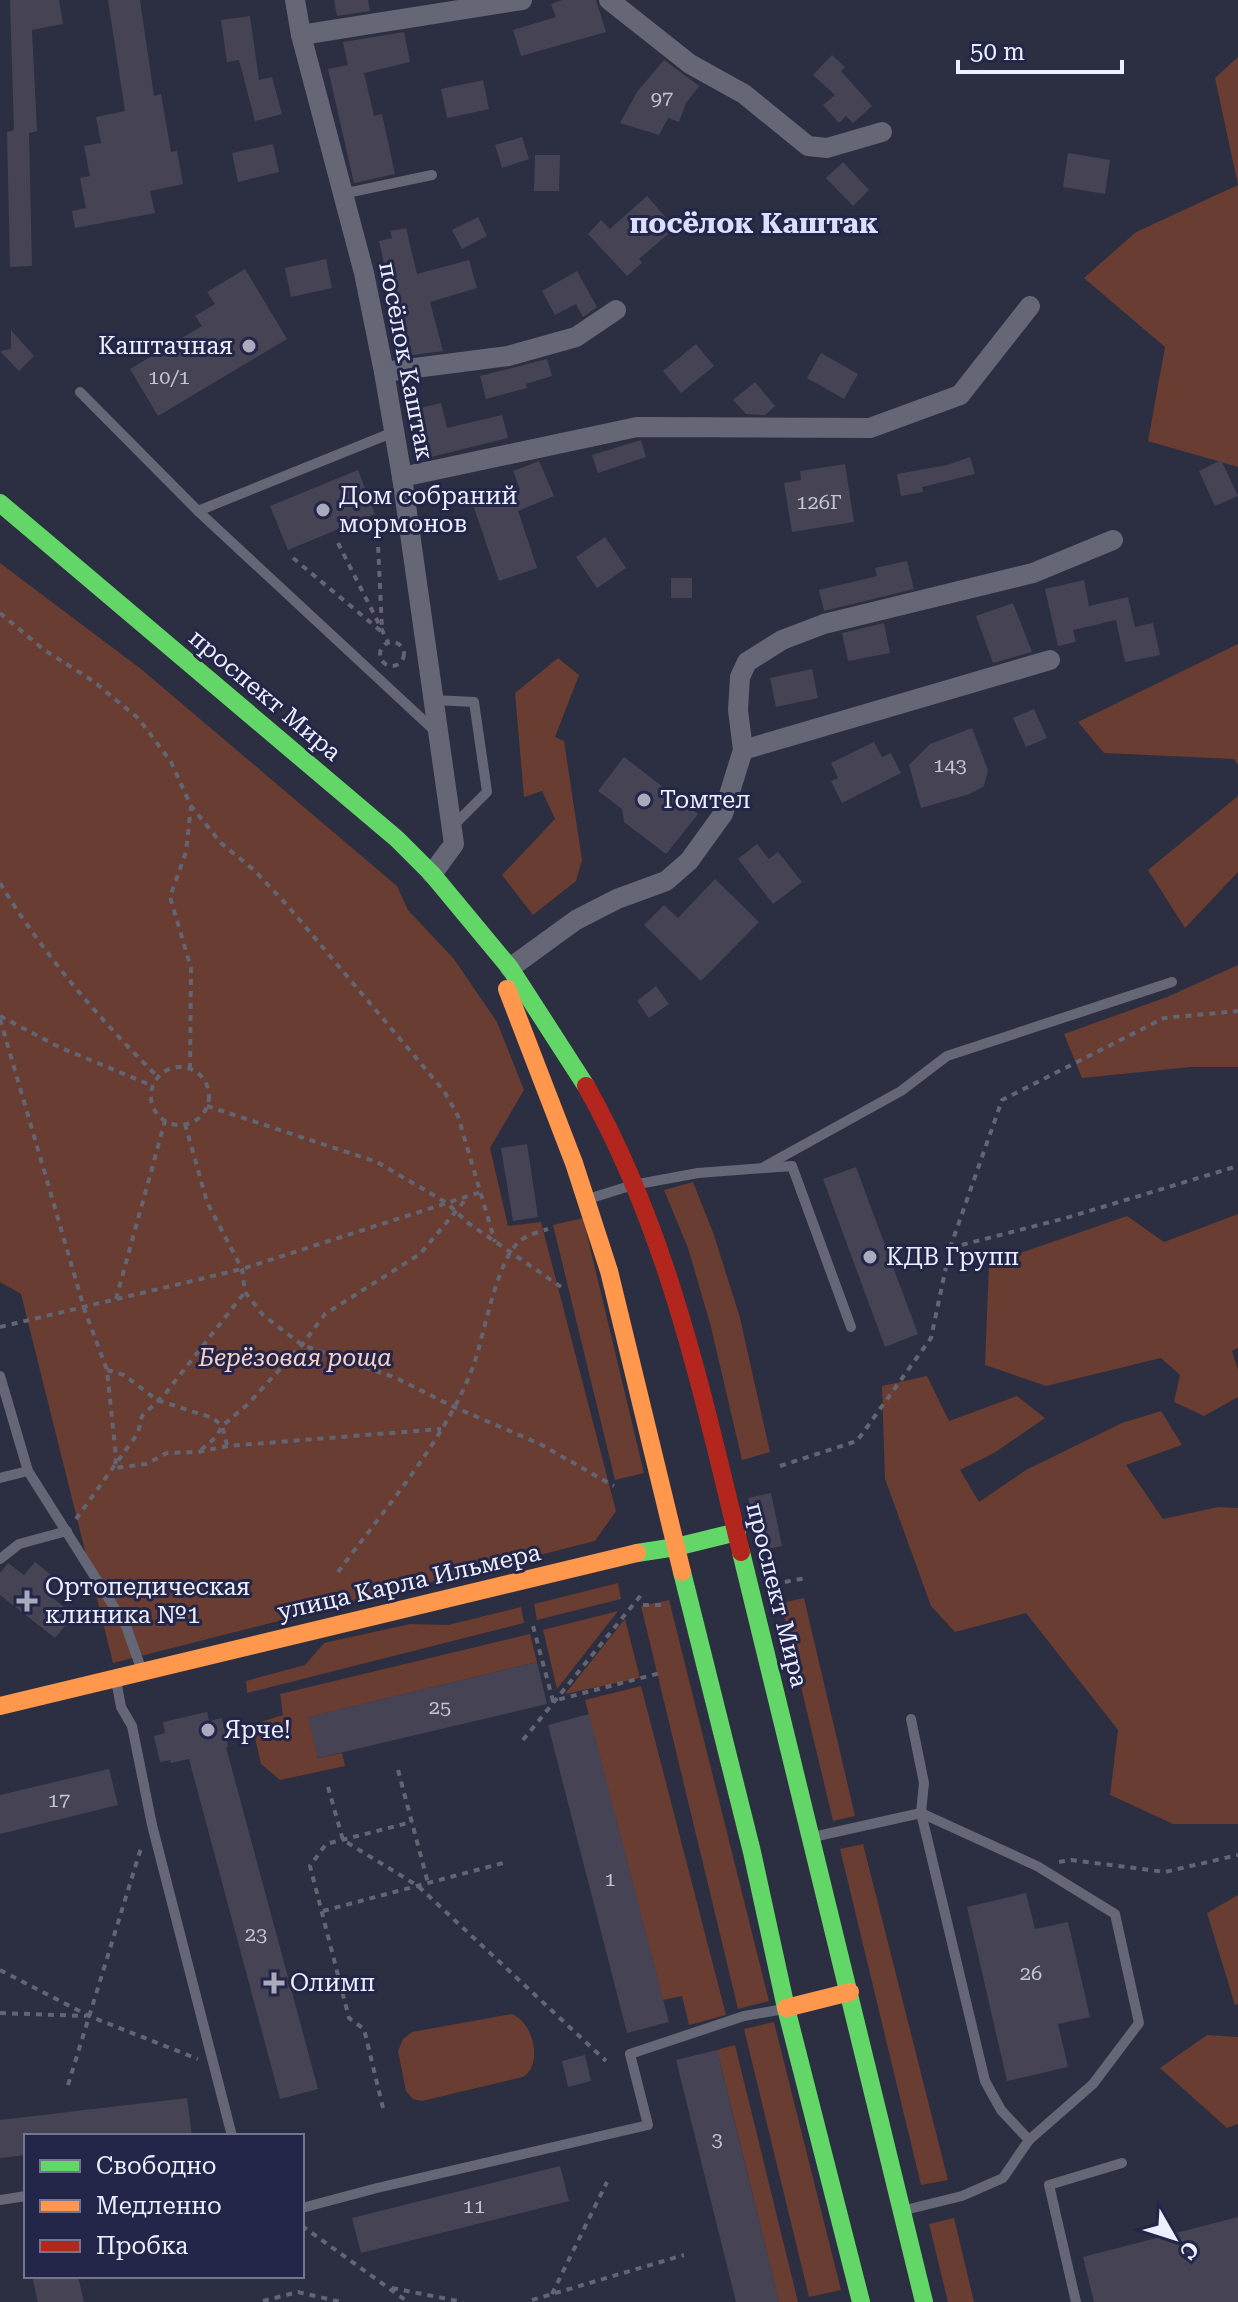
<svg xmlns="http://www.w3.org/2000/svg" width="1238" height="2302" font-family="'Roboto Serif',serif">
<rect width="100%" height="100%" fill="#2c2e41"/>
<!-- green -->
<g fill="#693d31">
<polygon points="1238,57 1238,467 1148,441 1165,347 1084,278 1136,232 1238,185 1215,78"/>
<polygon points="0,563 141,669 397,886 408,910 454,959 497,1022 524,1090 490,1148 508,1226 541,1222 616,1511 595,1541 113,1663 21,1294 0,1282"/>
<polygon points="1238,644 1238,765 1234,759 1104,753 1078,722"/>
<polygon points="558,658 579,675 555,737 564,741 582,860 576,881 533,915 502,875 555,819 542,791 524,797 515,693"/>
<polygon points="1238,796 1238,872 1185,928 1148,870"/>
<polygon points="1238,965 1238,1067 1191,1067 1082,1078 1064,1034 1167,997"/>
<polygon points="693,1182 714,1235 740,1318 770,1452 742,1460 711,1327 688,1248 664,1190"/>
<polygon points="1238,1214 1238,1348 1232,1351 1238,1370 1238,1397 1204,1416 1174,1402 1180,1375 1161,1358 1046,1386 985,1365 989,1264 1127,1216 1164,1242"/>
<polygon points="583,1218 644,1473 615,1480 553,1225"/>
<polygon points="927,1376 949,1421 1017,1396 1045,1418 994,1453 960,1470 979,1502 1026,1470 1122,1423 1161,1411 1182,1445 1126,1465 1163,1519 1218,1507 1238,1508 1238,1824 1173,1824 1110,1795 1118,1730 1026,1613 955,1632 931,1606 885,1479 882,1386"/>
<polygon points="618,1583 621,1599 537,1620 534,1604"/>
<polygon points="804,1598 855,1816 833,1821 781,1603"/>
<polygon points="669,1600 769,2001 738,2009 641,1606"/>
<polygon points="521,1607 524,1623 247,1693 246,1681 305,1665 324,1643 410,1624 448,1625"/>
<polygon points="618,1611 557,1689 543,1630"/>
<polygon points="625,1619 640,1678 565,1694"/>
<polygon points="530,1634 537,1662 309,1717 318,1758 342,1753 345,1766 280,1780 261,1764 252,1725 283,1715 280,1694"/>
<polygon points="641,1686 726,2015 689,2025 682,1996 663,2000 585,1700"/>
<polygon points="863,1844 948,2180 921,2185 840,1849"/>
<polygon points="1238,1895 1238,2004 1235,2005 1207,1913"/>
<path d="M 512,2014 C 533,2023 544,2063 523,2077 L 422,2101 L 413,2099 L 406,2091 L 398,2051 L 403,2039 L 412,2032 Z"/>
<polygon points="774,2022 841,2290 809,2297 744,2029"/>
<polygon points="1207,2035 1238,2037 1238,2124 1227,2128 1160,2068"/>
<polygon points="735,2045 798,2302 779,2302 717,2050"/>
<polygon points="954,2218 974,2302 948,2302 929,2224"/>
</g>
<!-- building -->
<g fill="#464454">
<polygon points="10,0 59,0 63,24 32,30 37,131 29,133 32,266 10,267 7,132 14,130"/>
<polygon points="108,0 140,0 154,96 161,94 171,152 177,151 183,184 150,191 155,213 75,228 72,211 86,208 80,178 90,176 84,146 101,143 96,117 125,111"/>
<polygon points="334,0 368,0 370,11 337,16"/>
<polygon points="562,0 596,0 606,32 521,56 513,30 556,17 551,4"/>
<polygon points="250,16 259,80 272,77 282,114 255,121 239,60 227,62 221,20"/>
<polygon points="404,32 410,62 364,73 374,116 382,114 395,174 354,183 328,69 348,65 343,42"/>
<polygon points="832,55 845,67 841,71 872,106 853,123 846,116 839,123 823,105 835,95 813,75"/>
<polygon points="664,60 699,86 686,103 679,122 668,118 659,135 620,123 637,92"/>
<polygon points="483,80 489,109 447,118 441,89"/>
<polygon points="522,137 529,159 502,168 495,145"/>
<polygon points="273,144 279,172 238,182 232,153"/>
<polygon points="1068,153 1110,160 1105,194 1063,187"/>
<polygon points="535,155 560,155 559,191 534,191"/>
<polygon points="843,162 869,190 853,206 826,178"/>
<polygon points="647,196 675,228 639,259 642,263 627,276 588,234 601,220 610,229"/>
<polygon points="478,217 487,236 462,249 452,230"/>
<polygon points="406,228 417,274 469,260 477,288 430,302 443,351 406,356 399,327 391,329 387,313 400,309 389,263 384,264 379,241 392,238 390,231"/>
<polygon points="326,259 332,288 291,297 285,268"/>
<polygon points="245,269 287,339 158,416 130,369 202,326 195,316 215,304 207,292"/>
<polygon points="577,271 597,307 583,317 576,304 555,315 542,291"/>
<polygon points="11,330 34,356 19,371 0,351 11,349"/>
<polygon points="696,344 714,366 681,393 663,371"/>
<polygon points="821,353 858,374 844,399 807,378"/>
<polygon points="547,359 552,376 526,384 527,388 486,399 480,376"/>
<polygon points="755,382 775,406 765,415 746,414 733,400"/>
<polygon points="441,403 447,428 502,415 508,438 427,458 423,443 416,445 410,422 417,421 415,409"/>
<polygon points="641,440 646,457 598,473 592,455"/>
<polygon points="970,457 975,474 922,487 923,492 901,496 897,474 947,465"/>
<polygon points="1221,460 1238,496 1215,506 1199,471"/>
<polygon points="539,461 554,496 518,511 537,568 499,581 472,502 520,489 513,471"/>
<polygon points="845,464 854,522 792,532 784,483 801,480 800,471"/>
<polygon points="358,470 375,514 288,550 270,506"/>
<polygon points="605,537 626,568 597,588 576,557"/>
<polygon points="907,561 914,589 824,611 819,590 877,576 875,568"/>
<rect x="671" y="578" width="21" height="20"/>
<polygon points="1084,580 1089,606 1128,597 1135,627 1153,623 1160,655 1125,662 1116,620 1073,630 1076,642 1058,646 1045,589"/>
<polygon points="1013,603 1032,652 993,663 976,616"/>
<polygon points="884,623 890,653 848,661 842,633"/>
<polygon points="812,669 818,698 776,707 770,678"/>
<polygon points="1034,709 1047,738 1026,747 1013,718"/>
<polygon points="972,728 988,770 984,786 970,794 921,808 909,765 930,744"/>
<polygon points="874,742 882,757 891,753 901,773 842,803 831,781 838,778 831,763"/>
<polygon points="624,757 698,814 666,854 624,822 622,809 598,791"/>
<polygon points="757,844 769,859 778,852 802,882 773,904 738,859"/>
<polygon points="715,879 759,922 701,981 644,925 664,905 678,918"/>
<polygon points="656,986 669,1004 649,1018 637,1001"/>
<polygon points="527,1144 538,1217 513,1221 501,1148"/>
<polygon points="856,1167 918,1334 885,1347 823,1179"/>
<polygon points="771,1493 782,1546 760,1551 748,1498"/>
<polygon points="35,1562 55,1578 44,1591 74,1615 55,1638 0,1595 0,1573 8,1563 24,1575"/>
<polygon points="537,1662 547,1704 318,1758 308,1717"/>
<polygon points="207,1712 209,1721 222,1718 228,1747 226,1747 318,2089 280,2099 189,1759 171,1763 170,1760 160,1762 154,1736 165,1733 163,1722"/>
<polygon points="589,1714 669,2022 627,2033 548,1725"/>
<polygon points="109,1769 118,1805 0,1834 0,1795"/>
<polygon points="1026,1893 1035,1929 1068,1922 1090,2017 1058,2024 1068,2067 1007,2081 967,1907"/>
<polygon points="717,2050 779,2302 736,2302 676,2060"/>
<polygon points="585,2055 591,2081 568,2087 562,2061"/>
<polygon points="187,2098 192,2136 26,2136 26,2155 0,2158 0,2120"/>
<polygon points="560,2166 569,2201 361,2253 352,2218"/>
<polygon points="1238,2217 1238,2302 1094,2302 1083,2257"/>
<polygon points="32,2276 78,2276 84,2302 38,2302"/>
</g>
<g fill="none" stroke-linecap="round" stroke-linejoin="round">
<!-- path -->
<g stroke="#636573" stroke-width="4" stroke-dasharray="6 6" stroke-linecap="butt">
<polyline points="377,523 382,629"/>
<polyline points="338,543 388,642"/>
<polyline points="293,558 382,632"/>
<polyline points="0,613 43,649 93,681 139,719 171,762 191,806 221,843 254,870 287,905 444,1091 458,1116 495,1242"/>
<circle cx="392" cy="654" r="12"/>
<path d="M 0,883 C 43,954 99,1019 158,1077"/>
<polyline points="0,1016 59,1047 153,1086"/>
<polyline points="0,1019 84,1308 107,1370 116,1457 115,1468 146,1464 167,1453 198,1452 228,1446 441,1429"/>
<circle cx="180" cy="1096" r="29"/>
<polyline points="190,1069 191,968 170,897 186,852 191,806"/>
<polyline points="207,1106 377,1162 447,1203 468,1223 564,1289"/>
<polyline points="185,1124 207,1202 242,1269 245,1292 263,1315 302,1345 396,1378 454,1407 540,1444 614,1486"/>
<polyline points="950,1248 1002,1100 1164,1018 1238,1011"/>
<polyline points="116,1299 165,1121"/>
<polyline points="0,1327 242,1269 481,1192"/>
<polyline points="107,1370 124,1375 157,1400 213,1418 222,1426 227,1445"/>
<polyline points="201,1450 216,1437 222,1426 248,1404 302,1345 325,1314 420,1254 467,1198"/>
<polyline points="780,1466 857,1441 931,1338 950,1248 1066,1218 1238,1166"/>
<polyline points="76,1519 138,1433 142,1416 165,1394 245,1292"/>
<path d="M 338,1572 C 384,1510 450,1434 475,1361 C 485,1331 497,1259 520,1241 C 527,1235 539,1232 548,1229"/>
<polyline points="773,1584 807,1578"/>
<polyline points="643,1605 663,1605"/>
<polyline points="533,1626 553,1701 660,1673"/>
<polyline points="523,1740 641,1595"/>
<polyline points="398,1770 428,1883"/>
<polyline points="328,1787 343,1840 418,1886 606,2061"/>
<polyline points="1059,1862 1071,1860 1165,1872 1238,1855"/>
<polyline points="323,1911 503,1863"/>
<polyline points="0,1970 89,2016 198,2059"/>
<polyline points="0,2013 86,2016"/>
<polyline points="68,2085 141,1848"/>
<polyline points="383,2108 364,2029 349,2018 310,1866 326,1844 412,1822"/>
<polyline points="302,2226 408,2302"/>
<polyline points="392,2288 463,2302"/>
<polyline points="552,2294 607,2182"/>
<polyline points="532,2300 684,2255"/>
<polyline points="263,2301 298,2292 341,2302"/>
</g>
<!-- lane -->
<g stroke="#656777" stroke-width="10">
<polyline points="342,194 432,175"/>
<polyline points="80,392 198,511 435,731"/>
<polyline points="198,511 394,432"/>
<polyline points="434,700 474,702 487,792 453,826"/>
<polyline points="762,1168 901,1091 947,1056 1172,982"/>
<polyline points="588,1199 633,1185 698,1173 792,1166 851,1327"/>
<polyline points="0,1376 28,1471 126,1626 142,1671"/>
<polyline points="0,1478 28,1471"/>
<polyline points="0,1559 19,1544 67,1531"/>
<polyline points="116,1680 121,1707 132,1726 152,1825 232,2136"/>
<polyline points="911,1719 924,1783 921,1813 985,2081 1001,2110 1029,2140"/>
<polyline points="813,1837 921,1813 1037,1866 1115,1914 1139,2023 1093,2084 1029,2140 1003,2178 962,2196 905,2210"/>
<polyline points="0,2200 26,2196"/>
<polyline points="302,2208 377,2188 648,2125 630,2054 744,2016 784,2009"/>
<polyline points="1076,2302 1049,2185 1122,2163"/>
</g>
<!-- street -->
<g stroke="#656777" stroke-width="20">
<polyline points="295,0 301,35 364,273 384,372 402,477 454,844 432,874"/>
<polyline points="609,0 690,64 744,94 808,146 827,148 882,132"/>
<polyline points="301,35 522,0"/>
<polyline points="384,372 508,356 576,337 616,310"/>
<polyline points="402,477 637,427 870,428 960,395 1030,306"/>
<polyline points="743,750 1050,660"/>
<polyline points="510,968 576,920 617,899 666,881 689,861 723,814 743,750 738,710 740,677 747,662 782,640 824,624 1033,573 1113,540"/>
</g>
<!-- fast -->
<g stroke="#63d668" stroke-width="18">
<polyline points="0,503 397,839 432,874 510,968 586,1086"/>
<polyline points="741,1552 924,2302"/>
<polyline points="637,1553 676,1547 737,1532"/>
<polyline points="682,1572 752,1852 786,2008 861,2302"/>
</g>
<!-- slow -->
<g stroke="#ff974d" stroke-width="18">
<polyline points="507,989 574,1163 609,1271 682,1572"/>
<polyline points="0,1706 637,1553"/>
<polyline points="786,2008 850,1992"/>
</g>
<!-- jam -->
<path stroke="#b3261e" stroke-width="18" d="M 586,1086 C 668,1231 702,1392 741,1552"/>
</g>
<!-- markers -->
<g fill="#a9abbc" stroke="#242649" stroke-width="3">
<circle cx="249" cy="346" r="8"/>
<circle cx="323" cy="510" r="8"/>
<circle cx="644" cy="800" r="8"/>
<circle cx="870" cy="1257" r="8"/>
<path d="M23 1589h8v8h8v8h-8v8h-8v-8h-8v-8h8z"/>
<circle cx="208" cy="1730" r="8"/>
<path d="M270 1971h8v8h8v8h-8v8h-8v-8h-8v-8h8z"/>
</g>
<g text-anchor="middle" stroke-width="6" stroke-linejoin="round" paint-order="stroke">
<!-- number labels -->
<g font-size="20" fill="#c3c4d4">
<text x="662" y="105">97</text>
<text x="169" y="384">10/1</text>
<text x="819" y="509">126Г</text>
<text x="950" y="772">143</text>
<text x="440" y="1714">25</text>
<text x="59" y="1807">17</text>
<text x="610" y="1886">1</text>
<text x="256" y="1941">23</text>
<text x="1031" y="1980">26</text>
<text x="717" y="2146">3</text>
<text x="474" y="2213">11</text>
</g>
<!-- poi labels -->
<g font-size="24" fill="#edeffe" stroke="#242649" text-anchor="start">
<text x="233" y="354" text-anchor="end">Каштачная</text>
<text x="339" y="504">Дом собраний<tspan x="339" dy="28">мормонов</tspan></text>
<text x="660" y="808">Томтел</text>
<text x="886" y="1265">КДВ Групп</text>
<text x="45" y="1595">Ортопедическая<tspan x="45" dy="28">клиника №1</tspan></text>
<text x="224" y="1738">Ярче!</text>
<text x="290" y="1991">Олимп</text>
</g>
<!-- street labels -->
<g font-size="24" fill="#edeffe" stroke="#242649">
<text transform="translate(406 361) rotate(79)" y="8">посёлок Каштак</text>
<text transform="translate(265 695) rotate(40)" y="8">проспект Мира</text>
<text transform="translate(409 1582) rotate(-13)" y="8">улица Карла Ильмера</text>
<text transform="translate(777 1595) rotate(76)" y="8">проспект Мира</text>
</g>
<!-- park labels -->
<g font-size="24" font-style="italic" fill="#fad1c4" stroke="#242649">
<text x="295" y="1366">Берёзовая роща</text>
</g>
<!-- quarter labels -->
<g font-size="28" font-weight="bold" fill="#dbdffb" stroke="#242649">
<text x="754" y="233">посёлок Каштак</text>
</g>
</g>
<!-- legend -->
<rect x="24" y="2134" width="280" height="144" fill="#242649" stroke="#747691" stroke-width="2"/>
<rect x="40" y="2160" width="40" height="12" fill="#63d668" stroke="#747691" stroke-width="2"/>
<text x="96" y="2174" font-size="24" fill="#edeffe">Свободно</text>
<rect x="40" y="2200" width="40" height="12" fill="#ff974d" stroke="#747691" stroke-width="2"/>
<text x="96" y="2214" font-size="24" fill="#edeffe">Медленно</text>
<rect x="40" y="2240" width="40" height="12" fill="#b3261e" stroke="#747691" stroke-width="2"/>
<text x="96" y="2254" font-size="24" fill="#edeffe">Пробка</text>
<!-- north arrow -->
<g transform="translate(1174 2238) rotate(129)" stroke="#242649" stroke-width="6" paint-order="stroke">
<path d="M0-6L14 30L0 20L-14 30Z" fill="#edeffe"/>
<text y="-12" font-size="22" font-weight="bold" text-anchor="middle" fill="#edeffe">С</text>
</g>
<!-- scale -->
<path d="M958 60v12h164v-12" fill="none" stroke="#edeffe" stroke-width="4"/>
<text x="970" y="60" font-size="24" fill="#edeffe" stroke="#242649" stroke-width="6" paint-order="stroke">50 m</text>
</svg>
